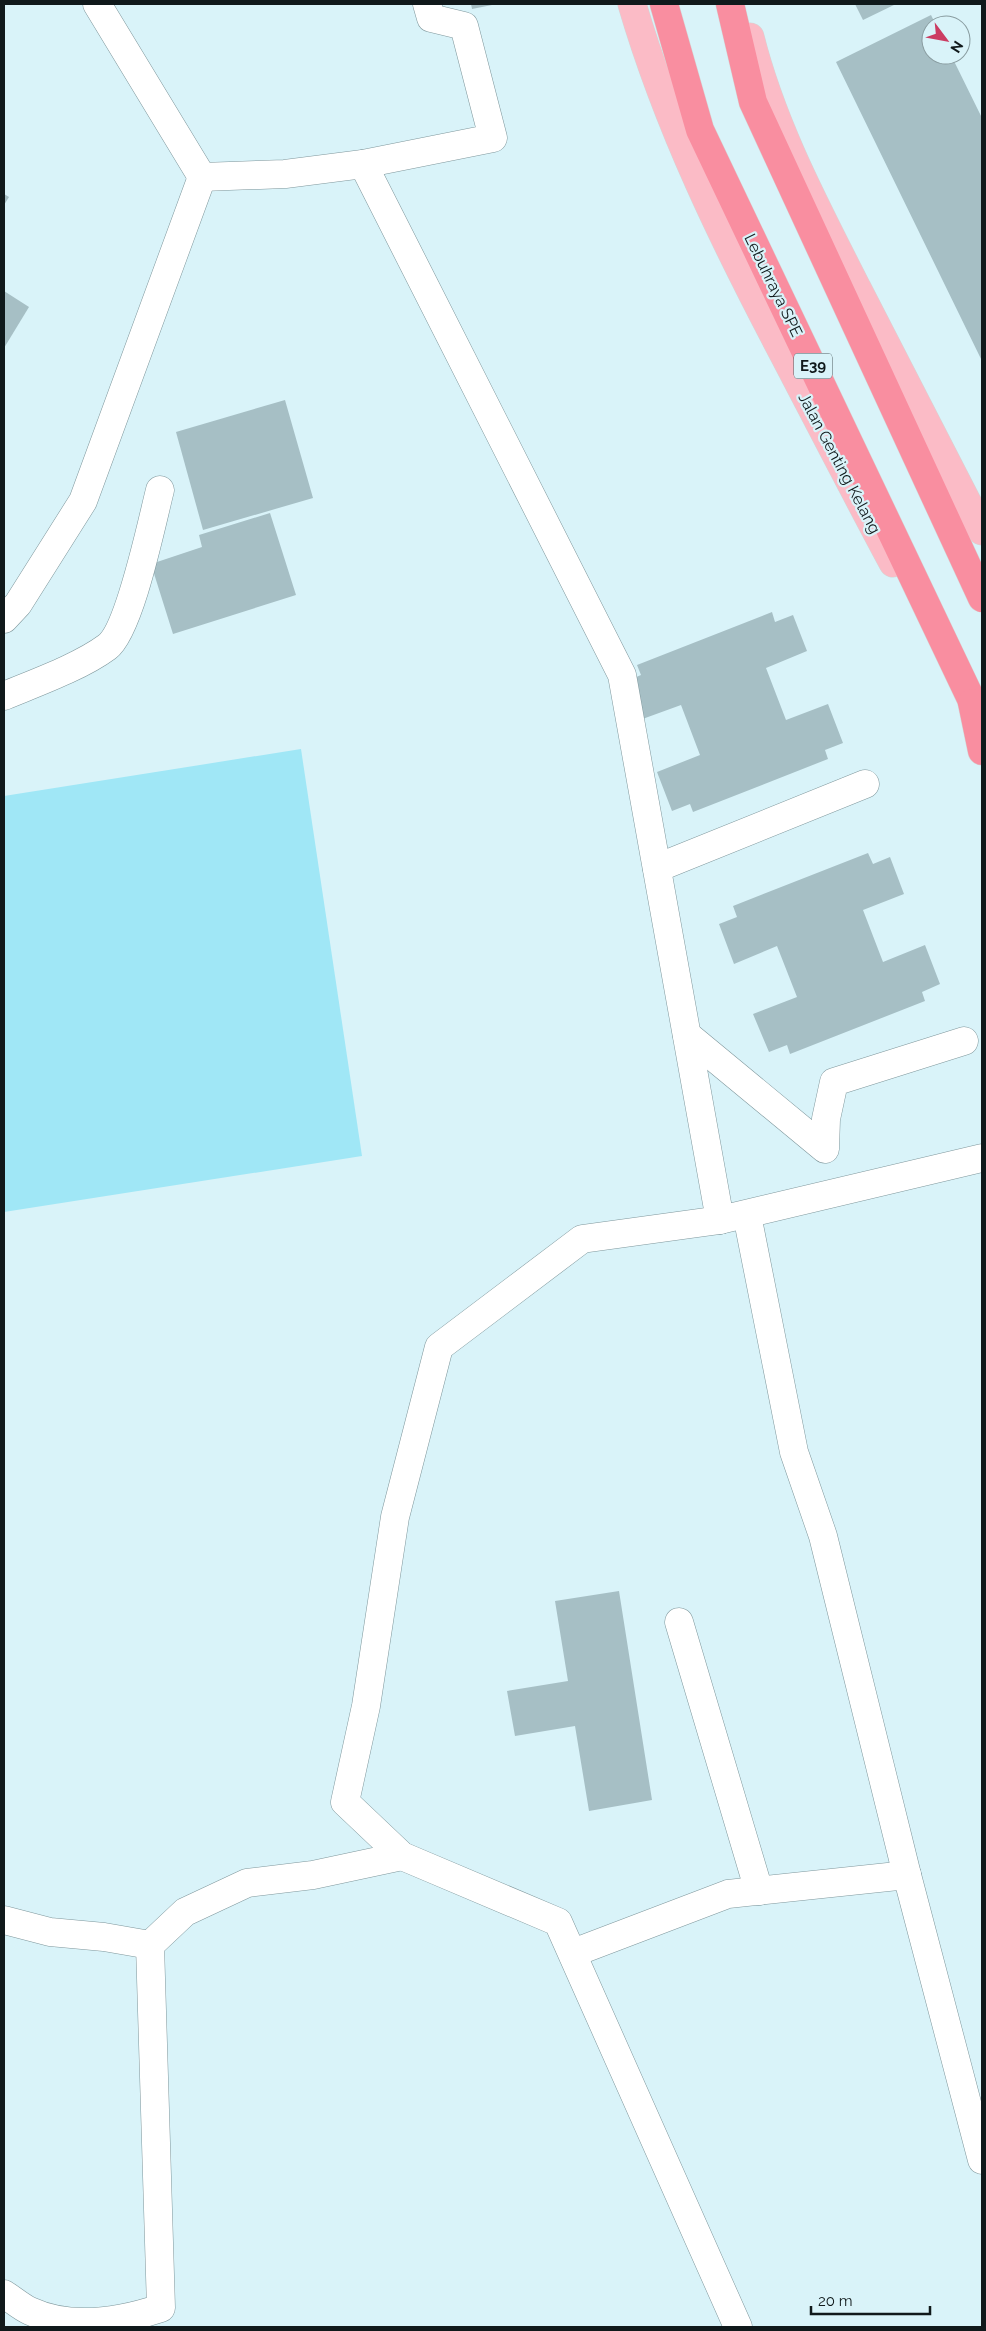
<svg xmlns="http://www.w3.org/2000/svg" width="986" height="2331" font-family="Raleway,sans-serif">
<rect width="100%" height="100%" fill="#d9f3f9"/>
<!-- green -->
<polygon fill="#a0e7f6" points="301,749 362,1156 4,1212 4,796"/>
<!-- building -->
<g fill="#a6bfc5">
<polygon points="471,4 492,4 492,5 472,9"/>
<polygon points="855,4 896,4 863,20"/>
<polygon points="931,15 936,25 931,25 931,55 951,55 982,118 982,361 836,62"/>
<polygon points="4,194 9,197 4,205"/>
<polygon points="4,291 29,307 4,348"/>
<polygon points="285,400 313,498 203,530 176,432"/>
<polygon points="270,513 296,595 173,634 151,564 202,547 199,535"/>
<polygon points="772,612 775,622 793,615 807,651 766,668 786,720 828,704 843,743 825,750 828,759 693,812 690,804 672,811 657,772 700,755 681,705 637,721 622,683 641,675 637,665"/>
<polygon points="868,853 873,864 890,857 904,894 863,910 883,962 925,945 940,984 922,992 925,1001 790,1054 787,1045 769,1052 753,1014 797,997 777,946 734,964 719,924 737,917 733,906"/>
<polygon points="619,1591 652,1800 589,1811 575,1726 515,1736 507,1691 568,1681 555,1601"/>
</g>
<g fill="none" stroke-linecap="round" stroke-linejoin="round">
<!-- minor casing -->
<g stroke="#7f979c" stroke-width="29">
<g id="minor">
<polyline points="97,4 202,177 285,174 363,164 493,138 464,26 431,18 427,4"/>
<polyline points="363,164 622,675 720,1220 982,1158"/>
<polyline points="4,619 18,604 83,501 202,177"/>
<path d="M 4,696 C 35,683 80,667 107,647 C 130,630 152,521 160,490"/>
<polyline points="657,868 865,784"/>
<polyline points="687,1035 825,1149 826,1119 834,1082 964,1041"/>
<polyline points="747,1215 794,1452 823,1536 907,1875 982,2160"/>
<polyline points="720,1220 582,1239 439,1347 395,1517 366,1706 345,1802 402,1856 558,1922 738,2327"/>
<polyline points="679,1622 759,1891"/>
<polyline points="4,1920 50,1932 104,1937 150,1945"/>
<polyline points="573,1953 728,1894 907,1875"/>
<path d="M 4,2294 C 12,2299 21,2307 30,2311 C 71,2330 119,2322 161,2308 L 150,1945 L 185,1912 L 247,1883 L 313,1875 L 402,1856"/>
</g>
</g>
<!-- major casing -->
<g stroke="#d4d6d6" stroke-width="29">
<g id="major">
<path d="M 632,4 C 668,127 724,241 784,355 C 820,424 856,494 893,563"/>
<path d="M 750,37 C 772,125 816,207 857,288 C 899,369 941,450 982,531"/>
</g>
</g>
<!-- highway casing -->
<g stroke="#d4d6d6" stroke-width="29">
<g id="highway">
<polyline points="664,4 700,130 982,722"/>
<polyline points="730,4 753,102 982,598"/>
<polyline points="972,703 982,751"/>
</g>
</g>
<!-- minor -->
<use href="#minor" stroke="#fff" stroke-width="28"/>
<!-- major -->
<use href="#major" stroke="#fbbbc6" stroke-width="28"/>
<!-- highway -->
<use href="#highway" stroke="#f98ea0" stroke-width="28"/>
</g>
<g text-anchor="middle" stroke-width="4.5" stroke-linejoin="round" paint-order="stroke">
<!-- shield labels -->
<rect fill="#d9f3f9" stroke="#4c5a5e" stroke-width="1" x="794" y="353.5" width="38" height="25" rx="4"/>
<g font-size="15" font-weight="bold" fill="#10191b">
<text x="813" y="371">E39</text>
</g>
<!-- street labels -->
<g font-size="16" fill="#10191b" stroke="#d9f3f9">
<text transform="translate(774 285) rotate(64)" y="6">Lebuhraya SPE</text>
<text transform="translate(840 463) rotate(62)" y="6">Jalan Genting Kelang</text>
</g>
</g>
<!-- border -->
<rect width="986" height="2331" fill="none" stroke="#10191b" stroke-width="10"/>
<!-- north arrow -->
<g transform="translate(946 40) rotate(122)"><circle r="24" fill="#d9f3f9" stroke="#899ca0"/>
<path d="M0-4L9 19L0 12L-9 19Z" fill="#cb3c62"/>
<text y="-8" font-size="14" font-weight="bold" text-anchor="middle" fill="#10191b">N</text>
</g>
<!-- scale -->
<path d="M811 2306v8h119v-8" fill="none" stroke="#10191b" stroke-width="2.5"/>
<text x="818" y="2306" font-size="15" fill="#10191b" stroke="#d9f3f9" stroke-width="4" paint-order="stroke">20 m</text>
</svg>
